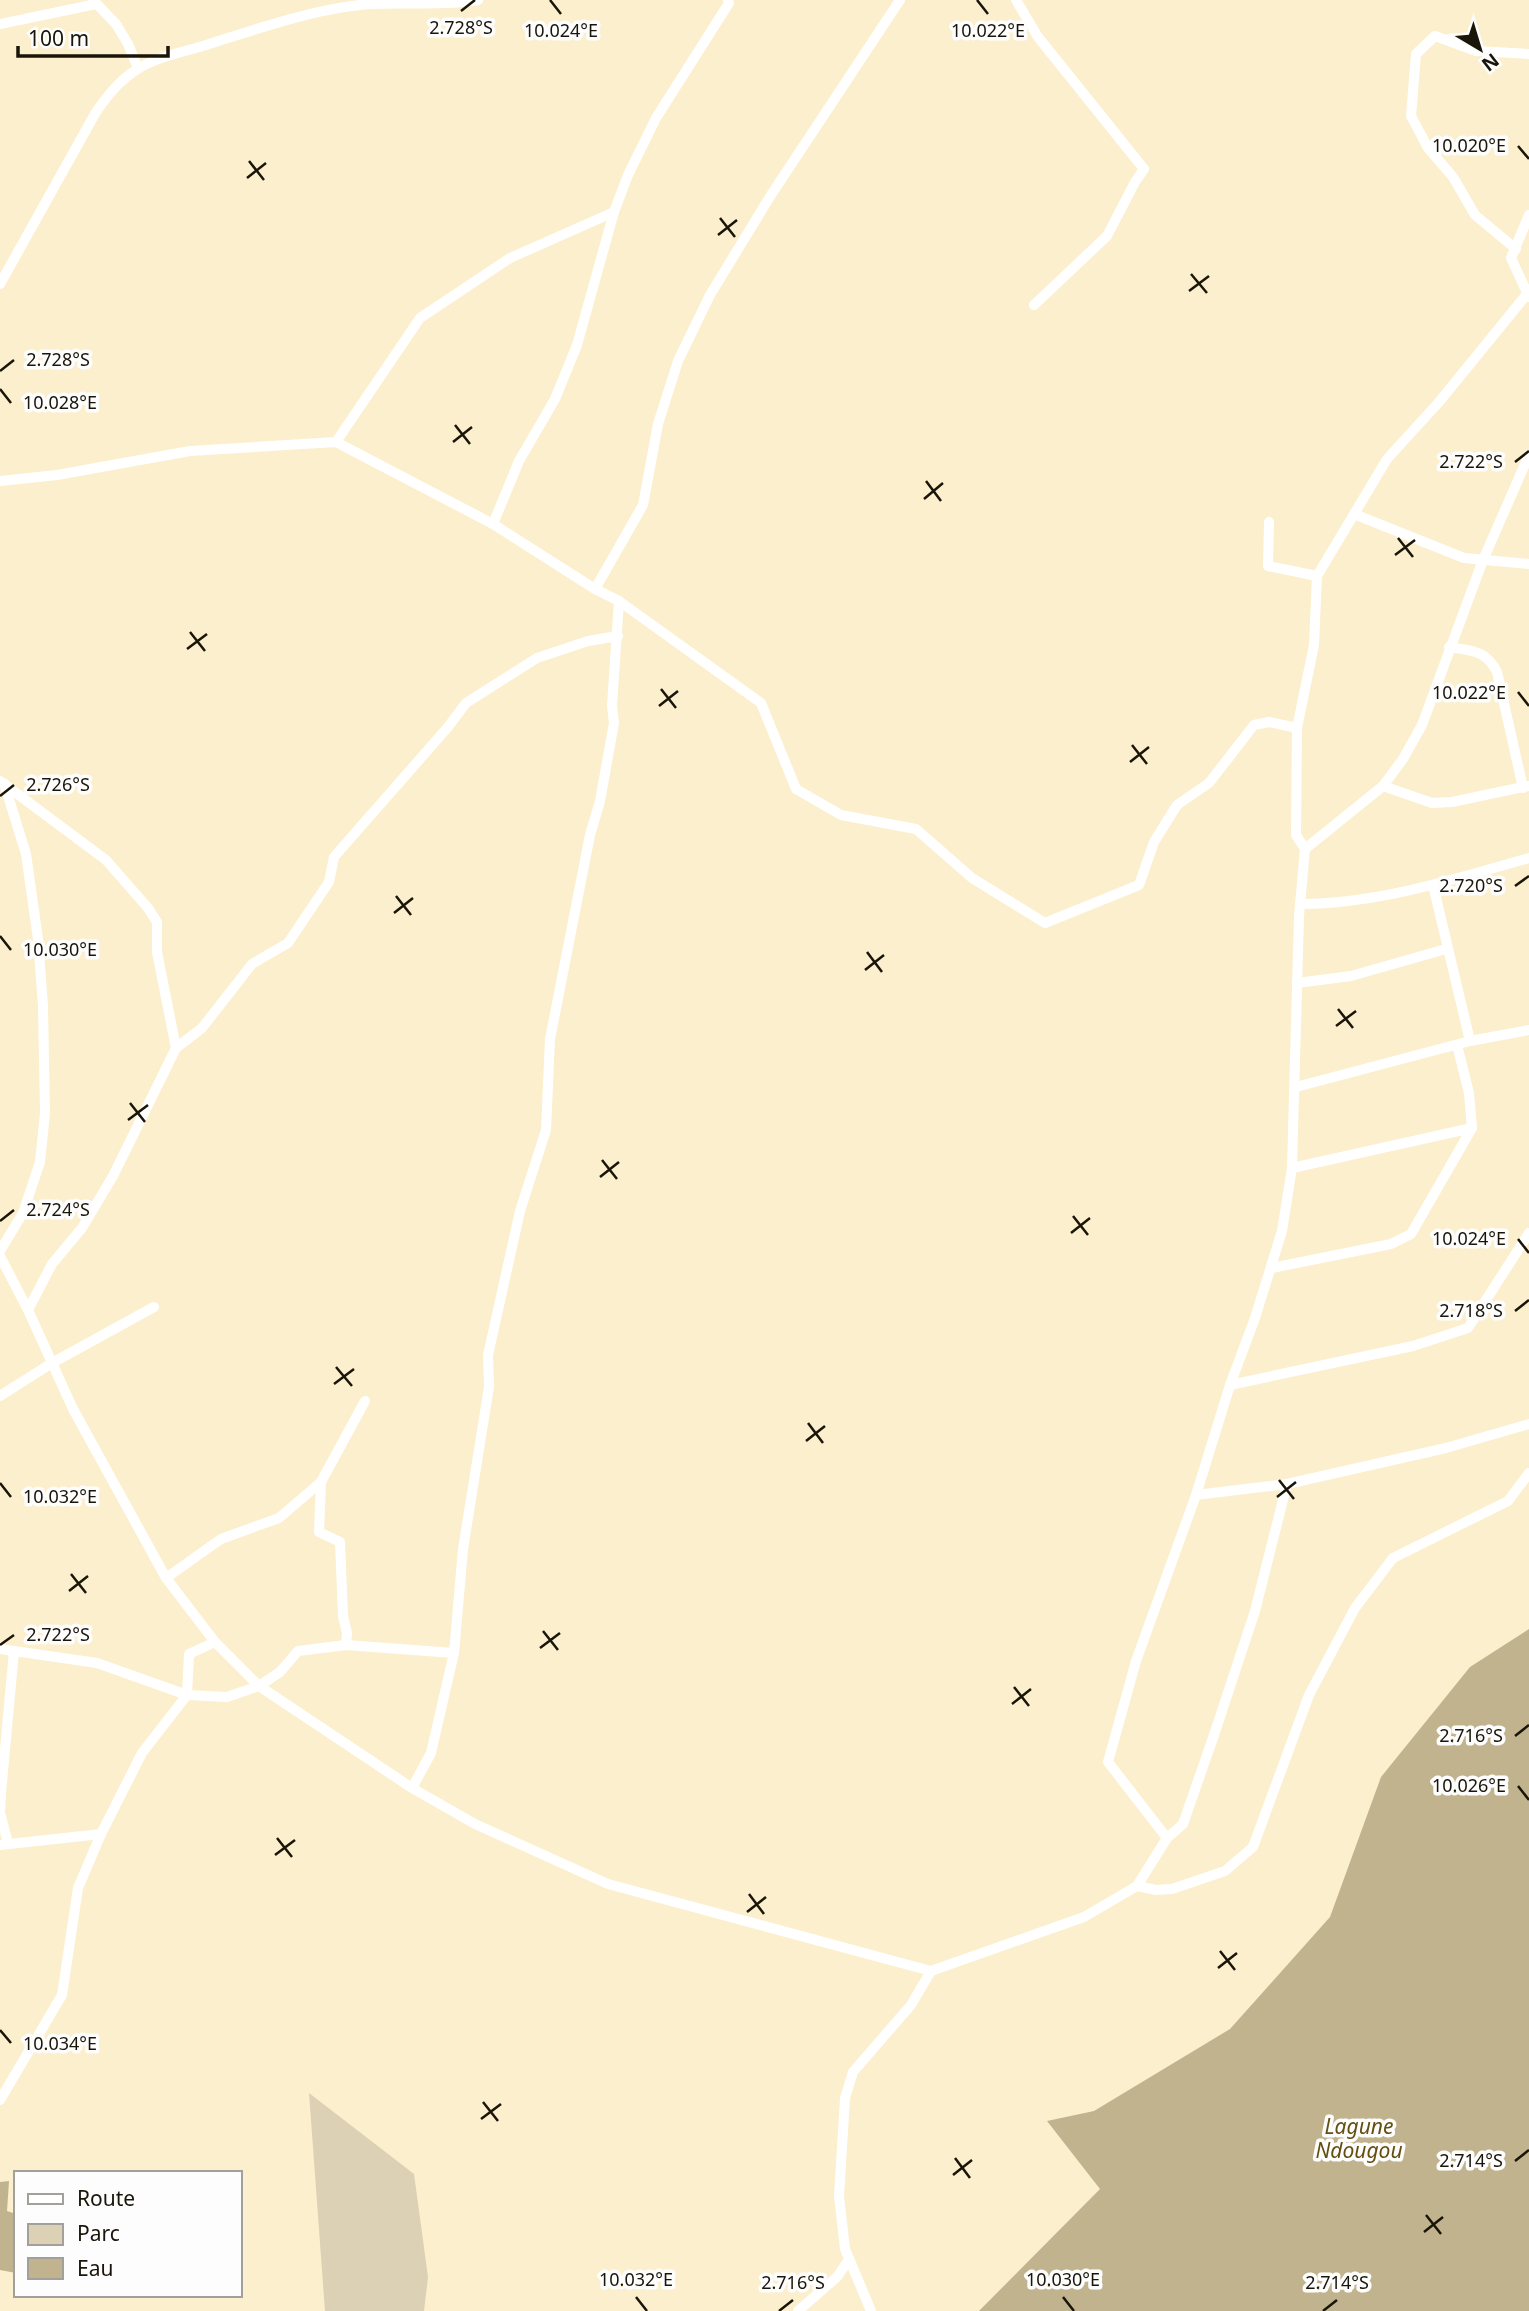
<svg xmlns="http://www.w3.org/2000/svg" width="1529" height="2311" font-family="'Noto Sans',sans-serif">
<rect width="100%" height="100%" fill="#fcefcd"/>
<!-- green -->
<polygon fill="#dcd1b5" points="309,2093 414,2174 428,2277 424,2311 325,2311"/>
<!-- water -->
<g fill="#c1b38e">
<polygon points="1529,1629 1529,2311 979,2311 1100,2189 1047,2121 1094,2111 1230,2029 1330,1917 1381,1777 1470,1667"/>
<polygon points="9,2181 7,2211 16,2214 16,2273 0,2270 0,2182"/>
</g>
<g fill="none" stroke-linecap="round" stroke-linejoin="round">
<!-- minor -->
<g stroke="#fff" stroke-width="10">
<polyline points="93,0 116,24 128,44 138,68"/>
<polyline points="1016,0 1038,37 1144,169 1135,182 1107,236 1034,305"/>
<polyline points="0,24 96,4"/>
<polyline points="1529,215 1511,258 1529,297"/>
<polyline points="1516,249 1475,215 1453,177 1428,148 1411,116 1416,54 1435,36 1476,51 1529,54"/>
<path d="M 0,284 L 96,112 C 108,95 119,81 136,70 C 156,57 184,52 206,45 C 257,29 319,7 372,4 C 407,2 443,6 478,0"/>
<polyline points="336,442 420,318 510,258 614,212"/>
<polyline points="0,481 57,475 190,451 336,442 493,524 595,589 619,601 761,703 796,789 841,815 916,829 972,878 1045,923 1139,885 1154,842 1177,805 1209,783 1254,725 1269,722 1297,728"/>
<polyline points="1354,514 1464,558 1529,564"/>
<polyline points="1269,522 1268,566 1317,576"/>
<polyline points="493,524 519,461 555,399 577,345 614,212 628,175 656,118 729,3 728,0"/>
<polyline points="595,589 643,505 658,424 678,361 710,295 771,195 900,0"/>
<path d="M 1449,647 C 1472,651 1486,650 1497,672 L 1523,788"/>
<polyline points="0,781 106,860 148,908 157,922 157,952 176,1048 113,1176 82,1228 52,1264 28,1310"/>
<polyline points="1383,786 1432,803 1452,802 1528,786"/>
<polyline points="1305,849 1296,835 1297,728 1314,645 1317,576 1387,459 1439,402 1527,294"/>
<polyline points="1433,885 1470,1041"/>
<path d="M 1300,904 C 1378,904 1455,879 1529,858"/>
<polyline points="1297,983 1351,976 1446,949"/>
<polyline points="176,1048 202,1028 252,964 288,943 329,882 334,857 448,727 466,703 537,658 588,641 618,636"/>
<polyline points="1296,1087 1470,1041 1529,1030"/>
<polyline points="1292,1168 1472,1128 1469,1093 1457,1045"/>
<polyline points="0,1251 23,1213 40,1162 45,1113 43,1006 38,939 26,854 4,783"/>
<polyline points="0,1256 28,1310 73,1409 166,1578 215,1642 259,1686 412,1788 475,1824 608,1884 931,1971 1084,1917 1137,1886 1167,1838 1108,1762 1136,1661 1196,1495 1230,1385 1255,1318 1282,1231 1292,1168 1299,916 1305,849 1383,786 1403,759 1422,725 1483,560 1529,455"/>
<polyline points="1272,1268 1391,1244 1411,1234 1472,1128"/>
<polyline points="1230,1385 1413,1346 1468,1328 1529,1233"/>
<polyline points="0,1396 52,1363 154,1307"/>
<polyline points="321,1482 319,1532 340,1542 343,1616 347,1633 346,1645"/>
<polyline points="1196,1495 1287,1484"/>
<polyline points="166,1578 221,1539 279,1518 321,1482 365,1401"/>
<polyline points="0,1649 97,1663 187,1695 227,1697 259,1686 280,1672 298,1651 346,1645 454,1653"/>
<polyline points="412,1788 431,1753 454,1653 463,1549 489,1387 488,1355 520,1211 546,1130 550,1039 590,835 600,801 614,723 612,706 619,601"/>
<polyline points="1167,1838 1183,1824 1215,1732 1255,1611 1287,1484 1446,1448 1529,1424"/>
<polyline points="8,1843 0,1813 1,1793 14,1651"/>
<polyline points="0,1845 101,1834"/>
<polyline points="1137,1886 1156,1890 1172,1889 1225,1871 1253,1847 1309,1695 1355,1608 1393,1558 1508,1501 1529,1473"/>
<polyline points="0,2100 62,1995 78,1888 101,1834 142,1753 187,1695 189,1654 215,1642"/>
<polyline points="798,2311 837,2277 848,2261"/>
<polyline points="871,2311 845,2249 839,2196 845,2098 853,2072 911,2005 931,1971"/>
</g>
</g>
<!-- ticks -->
<path fill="none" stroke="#191509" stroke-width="2.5" d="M 550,0 L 561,14M 977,0 L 988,14M 461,11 L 475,0M 1518,146 L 1529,159M 249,161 L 264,180M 247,178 L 266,163M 720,218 L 735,237M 718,235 L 737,220M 1191,274 L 1207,293M 1189,291 L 1209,276M 0,371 L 14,360M 0,389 L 11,403M 455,425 L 470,444M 453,442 L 472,427M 1515,462 L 1529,451M 926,481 L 941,501M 924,499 L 943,483M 1398,538 L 1413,557M 1395,555 L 1415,540M 190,632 L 205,651M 187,649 L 207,634M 661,689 L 676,708M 1518,692 L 1529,706M 659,706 L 678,691M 1132,745 L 1147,764M 1130,762 L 1149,747M 0,796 L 14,785M 1515,886 L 1529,876M 396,896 L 411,915M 394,913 L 413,898M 0,936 L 11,950M 867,952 L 882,972M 865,970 L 884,955M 1338,1009 L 1353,1028M 1336,1026 L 1356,1011M 130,1103 L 145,1122M 128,1120 L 148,1105M 602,1160 L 617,1179M 600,1177 L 619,1162M 1073,1216 L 1088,1235M 0,1221 L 14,1210M 1071,1233 L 1090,1218M 1518,1239 L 1529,1253M 1515,1311 L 1529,1300M 336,1367 L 352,1386M 334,1384 L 354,1369M 808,1423 L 823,1443M 806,1441 L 825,1426M 1279,1480 L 1294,1499M 0,1483 L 11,1497M 1277,1497 L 1296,1482M 71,1574 L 86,1593M 69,1591 L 88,1576M 543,1631 L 558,1650M 0,1645 L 14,1635M 540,1648 L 560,1633M 1014,1687 L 1029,1706M 1012,1704 L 1031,1689M 1515,1736 L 1529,1725M 1518,1786 L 1529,1800M 277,1838 L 292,1857M 275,1855 L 295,1840M 749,1894 L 764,1914M 747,1912 L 766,1897M 1220,1951 L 1235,1970M 1218,1968 L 1237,1953M 0,2030 L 11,2043M 483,2102 L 498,2121M 481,2119 L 501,2104M 955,2158 L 970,2178M 1515,2161 L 1529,2150M 953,2175 L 972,2160M 1426,2215 L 1441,2234M 1424,2232 L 1443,2217M 636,2297 L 647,2311M 1063,2297 L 1074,2311M 779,2311 L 793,2300M 1323,2311 L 1337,2300"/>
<g text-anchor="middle" stroke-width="7" stroke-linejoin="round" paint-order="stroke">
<!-- water labels -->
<g font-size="21" font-style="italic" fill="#644f10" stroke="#fdfdfd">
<text x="1359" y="2134">Lagune<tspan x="1359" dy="24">Ndougou</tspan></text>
</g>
</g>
<g font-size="18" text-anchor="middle" fill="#191509" stroke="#fdfdfd" stroke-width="7" stroke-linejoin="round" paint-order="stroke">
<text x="461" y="34">2.728°S</text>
<text x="561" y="37">10.024°E</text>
<text x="988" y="37">10.022°E</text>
<text x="1469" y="152">10.020°E</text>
<text x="58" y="366">2.728°S</text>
<text x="60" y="409">10.028°E</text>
<text x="1471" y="468">2.722°S</text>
<text x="1469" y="699">10.022°E</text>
<text x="58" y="791">2.726°S</text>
<text x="1471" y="892">2.720°S</text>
<text x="60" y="956">10.030°E</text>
<text x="58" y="1216">2.724°S</text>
<text x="1469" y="1245">10.024°E</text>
<text x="1471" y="1317">2.718°S</text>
<text x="60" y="1503">10.032°E</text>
<text x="58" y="1641">2.722°S</text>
<text x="1471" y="1742">2.716°S</text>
<text x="1469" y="1792">10.026°E</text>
<text x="60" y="2050">10.034°E</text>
<text x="1471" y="2167">2.714°S</text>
<text x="636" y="2286">10.032°E</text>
<text x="1063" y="2286">10.030°E</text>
<text x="793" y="2289">2.716°S</text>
<text x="1337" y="2289">2.714°S</text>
</g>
<!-- legend -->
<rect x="14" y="2171" width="228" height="126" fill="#fdfdfd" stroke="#a2a09b" stroke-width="2"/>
<rect x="28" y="2194" width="35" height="10" fill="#ffffff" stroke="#a2a09b" stroke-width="2"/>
<text x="77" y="2206" font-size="21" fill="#191509">Route</text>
<rect x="28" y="2224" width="35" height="21" fill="#dcd1b5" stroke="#a2a09b" stroke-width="2"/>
<text x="77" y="2241" font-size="21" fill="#191509">Parc</text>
<rect x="28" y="2258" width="35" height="21" fill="#c1b38e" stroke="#a2a09b" stroke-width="2"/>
<text x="77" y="2276" font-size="21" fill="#191509">Eau</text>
<!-- north arrow -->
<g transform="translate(1480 49) rotate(142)" stroke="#fdfdfd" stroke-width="5" paint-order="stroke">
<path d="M0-5L12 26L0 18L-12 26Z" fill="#191509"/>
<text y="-10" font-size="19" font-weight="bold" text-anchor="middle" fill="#191509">N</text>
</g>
<!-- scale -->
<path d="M18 46v10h150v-10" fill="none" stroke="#191509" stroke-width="3.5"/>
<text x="28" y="46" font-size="21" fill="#191509" stroke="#fdfdfd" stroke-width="5" paint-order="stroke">100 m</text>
</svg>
